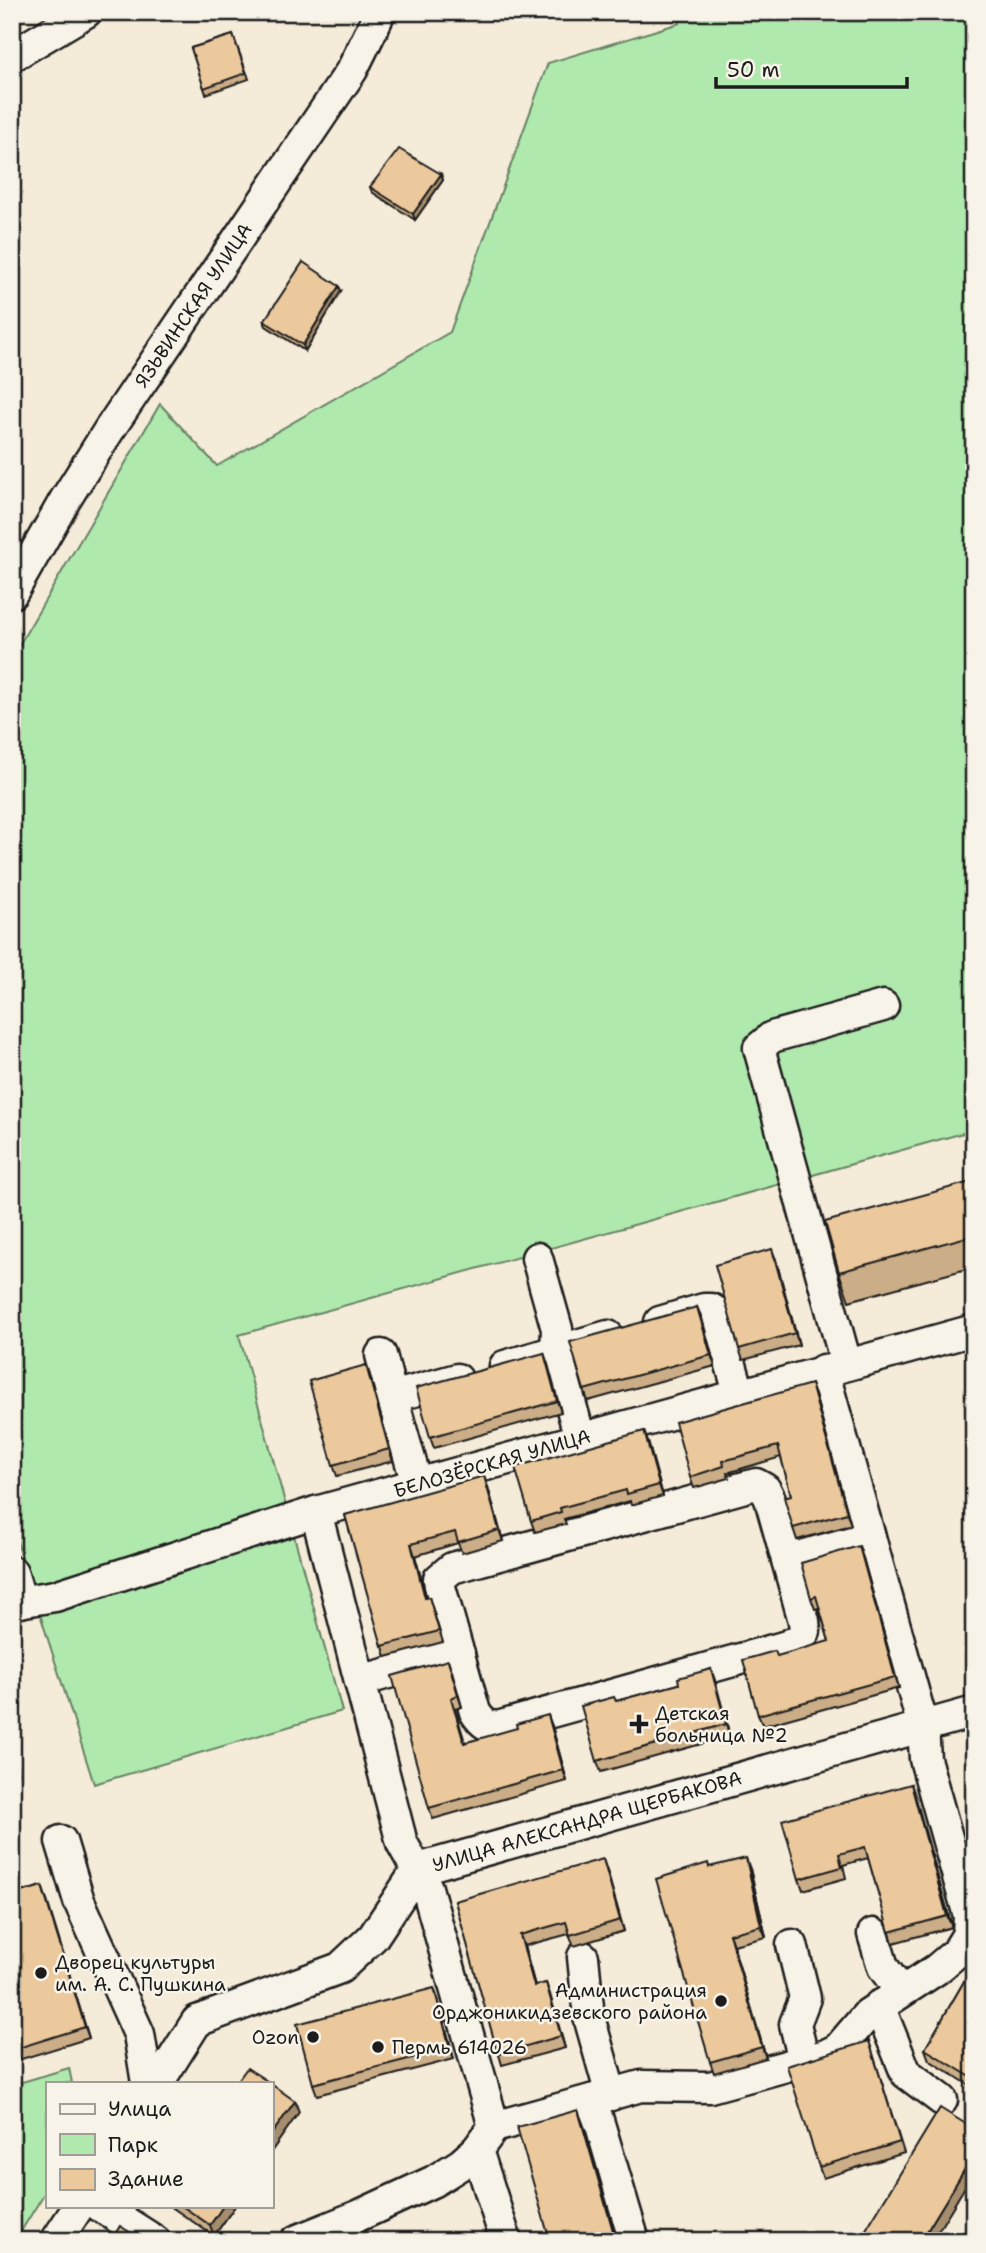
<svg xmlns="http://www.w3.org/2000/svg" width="986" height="2253" font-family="'Shantell Sans',sans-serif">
<rect width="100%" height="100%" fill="#f5ebd9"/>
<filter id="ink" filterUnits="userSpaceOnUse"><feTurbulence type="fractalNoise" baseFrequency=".0143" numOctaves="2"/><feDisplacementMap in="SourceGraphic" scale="14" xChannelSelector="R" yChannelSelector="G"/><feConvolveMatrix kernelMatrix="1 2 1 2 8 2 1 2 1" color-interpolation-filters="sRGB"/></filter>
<g filter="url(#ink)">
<!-- green -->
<g fill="#b0e9ad" stroke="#668264" stroke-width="2">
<polygon points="678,12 974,12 974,1130 239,1335 342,1711 94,1784 12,1526 12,657 160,404 217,466 450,332 548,63 680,23"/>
<polygon points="12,1748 19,1771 12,1810"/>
<polygon points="69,2068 72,2083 47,2083 47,2189 15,2241 12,2241 12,2085"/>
</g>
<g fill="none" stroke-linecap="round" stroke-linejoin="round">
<!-- minor casing -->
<g stroke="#1c1c1c" stroke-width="35">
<g id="minor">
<polyline points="12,56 86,12"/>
<polyline points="12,593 65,500 109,430 352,70 377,19"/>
<polyline points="537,1258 557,1329 556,1351 580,1438"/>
<polyline points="660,1322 704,1309 711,1309 716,1312 739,1393"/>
<polyline points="381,1355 392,1397"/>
<polyline points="846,1363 759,1048 772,1037 883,1006"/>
<polyline points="505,1366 608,1336"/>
<polyline points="417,1484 392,1397 457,1379"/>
<path d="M 756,1484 L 765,1489 L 770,1499 L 804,1621 L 805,1631 L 800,1639 L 787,1646 L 501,1726 C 488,1728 482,1723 475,1712 L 440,1587 L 439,1579 L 452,1568 Z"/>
<polyline points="316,1512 402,1843 427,1888 494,2127 641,2086 710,2087 826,2055 838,2049 868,2014 937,1969 957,1952 968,1934 969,1916 925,1759 923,1726 823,1370"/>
<polyline points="787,1560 870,1537"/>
<polyline points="12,1572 21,1602"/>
<polyline points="12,1603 55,1596 316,1512 974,1330"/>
<polyline points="360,1681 459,1653"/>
<polyline points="61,1841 79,1901 139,2034 147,2083"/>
<polyline points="873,1934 883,1967 901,1992"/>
<polyline points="792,1945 805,1998 795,2024 804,2061"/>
<polyline points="583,1957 589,2017 611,2095"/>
<polyline points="879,2006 906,2073 942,2100"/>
<polyline points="158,2083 197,2021 340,1968 373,1937 418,1869 974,1712"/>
<polyline points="592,2100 634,2241"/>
<polyline points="477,2150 506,2241"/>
<polyline points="100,2206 155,2241"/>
<polyline points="56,2241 79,2206"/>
<polyline points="296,2241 358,2216 434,2181 461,2164 477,2150 494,2127"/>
</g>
</g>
<!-- minor -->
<use href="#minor" stroke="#f7f3e8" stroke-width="30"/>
</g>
<!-- wall -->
<g fill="#cbad87" stroke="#1c1c1c" stroke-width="2">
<polygon points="233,35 249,79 206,94 191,48"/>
<polygon points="441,174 443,180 415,220 372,192 370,187"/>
<polygon points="341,291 305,351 266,326 264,321"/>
<polygon points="974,1181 974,1267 849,1301 839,1272"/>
<polygon points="776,1260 799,1345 743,1360 739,1349"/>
<polygon points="697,1307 715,1366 588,1401 584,1390"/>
<polygon points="544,1353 561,1412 434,1448 430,1437"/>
<polygon points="370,1376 393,1461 337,1476 333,1465"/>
<polygon points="815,1395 851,1525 797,1540 793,1528 791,1495 781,1457 727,1473 729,1478 694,1488 690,1477"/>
<polygon points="648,1442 663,1496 631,1505 630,1501 564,1519 566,1524 535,1532 531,1521"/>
<polygon points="488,1487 503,1541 462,1553 458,1543 415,1556 426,1598 429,1597 443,1642 386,1657 345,1515"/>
<polygon points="863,1558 899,1688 763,1726 758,1715 829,1641 819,1608 815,1609 811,1598"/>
<polygon points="448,1660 462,1707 455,1709 465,1742 552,1726 567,1781 433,1819 429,1808"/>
<polygon points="711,1669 730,1736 601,1772 597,1761 616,1701 679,1684"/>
<polygon points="911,1784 952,1927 893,1943 868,1858 843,1865 846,1878 803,1890 799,1879"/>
<polygon points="709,1867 750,1869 766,1937 733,1945 766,2058 714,2073 710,2062"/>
<polygon points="607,1871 624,1931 574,1946 569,1934 524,1946 535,1986 546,1983 565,2048 502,2065 455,1901"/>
<polygon points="42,1886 89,2038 12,2062 12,1895"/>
<polygon points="974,1964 974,2088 929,2060 925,2049"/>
<polygon points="438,1999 454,2059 317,2095 313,2084"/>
<polygon points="869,2041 904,2153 823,2178 819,2167"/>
<polygon points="170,2206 235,2206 214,2236"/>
</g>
<!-- shaded-wall -->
<g fill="#a58d6e" stroke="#1c1c1c" stroke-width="2">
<polygon points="441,174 443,180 415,220 413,214"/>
<polygon points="339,286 341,291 305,351 303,345"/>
<polygon points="772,1249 776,1260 799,1345 795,1333"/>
<polygon points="697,1307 702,1318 715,1366 711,1355"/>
<polygon points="544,1353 548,1364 561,1412 557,1401"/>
<polygon points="366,1365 370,1376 393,1461 389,1449"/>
<polygon points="811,1384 815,1395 851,1525 847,1513"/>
<polygon points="644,1431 648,1442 663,1496 659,1485"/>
<polygon points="484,1476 488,1487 503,1541 499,1530"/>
<polygon points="411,1544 415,1556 430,1609 425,1598"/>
<polygon points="859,1546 863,1558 899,1688 895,1677"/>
<polygon points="448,1660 452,1671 462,1707 458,1695"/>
<polygon points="711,1669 715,1680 730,1736 726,1724"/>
<polygon points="548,1715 552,1726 567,1781 563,1770"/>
<polygon points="911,1784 915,1795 952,1927 947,1916"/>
<polygon points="746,1858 750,1869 766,1937 761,1926"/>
<polygon points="603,1859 607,1871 624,1931 620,1920"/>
<polygon points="42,1886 46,1897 89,2038 85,2027"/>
<polygon points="729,1934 733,1945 766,2058 762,2047"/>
<polygon points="520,1935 524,1946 538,1997 534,1986"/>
<polygon points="546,1983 550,1994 565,2048 561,2036"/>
<polygon points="434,1988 438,1999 454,2059 450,2048"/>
<polygon points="295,2101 299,2112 271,2152 271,2135"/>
<polygon points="578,2110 586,2131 618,2241 616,2241"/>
<polygon points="974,2154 974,2172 932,2241 921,2241"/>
<polygon points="223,2206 235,2206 214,2236 210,2225"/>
</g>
<!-- building -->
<g fill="#ecc99d" stroke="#1c1c1c" stroke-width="2">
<polygon points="233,35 246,73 204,88 191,48"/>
<polygon points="399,149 441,174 413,214 370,187"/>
<polygon points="303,262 339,286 303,345 264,321"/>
<polygon points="974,1181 974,1235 839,1272 825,1222"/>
<polygon points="772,1249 795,1333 739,1349 715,1265"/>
<polygon points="697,1307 711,1355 584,1390 570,1342"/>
<polygon points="544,1353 557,1401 430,1437 416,1388"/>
<polygon points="366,1365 389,1449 333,1465 309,1381"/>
<polygon points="811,1384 847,1513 793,1528 784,1497 791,1495 778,1446 723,1461 724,1466 690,1477 675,1422"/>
<polygon points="644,1431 659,1485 627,1494 626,1490 560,1508 561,1512 531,1521 515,1467"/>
<polygon points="484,1476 499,1530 458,1542 455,1532 411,1544 425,1598 429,1597 439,1631 382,1646 345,1515"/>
<polygon points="859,1546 895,1677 758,1715 743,1660 775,1651 777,1656 829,1641 816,1596 811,1598 801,1563"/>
<polygon points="448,1660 458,1695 451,1698 464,1743 517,1728 516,1724 548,1715 563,1770 429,1808 392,1676"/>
<polygon points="711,1669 726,1724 597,1761 581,1706 614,1697 616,1701 679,1684 678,1678"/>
<polygon points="911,1784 947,1916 889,1932 865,1847 839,1854 842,1867 799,1879 782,1820"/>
<polygon points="746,1858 761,1926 729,1934 762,2047 710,2062 656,1879 708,1863 709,1867"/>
<polygon points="603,1859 620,1920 570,1935 566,1922 520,1935 534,1986 546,1983 561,2036 498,2054 455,1901"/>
<polygon points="42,1886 85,2027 12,2050 12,1895"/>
<polygon points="974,1964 974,2079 925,2049"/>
<polygon points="434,1988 450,2048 313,2084 297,2024"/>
<polygon points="869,2041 900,2142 819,2167 787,2066"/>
<polygon points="247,2068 270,2083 236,2083"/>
<polygon points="271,2084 295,2101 271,2135"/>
<polygon points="940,2108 974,2129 974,2154 921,2241 859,2241"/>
<polygon points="578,2110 616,2241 550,2241 517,2127"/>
<polygon points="182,2206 223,2206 210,2225"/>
<polygon points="120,2226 144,2241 111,2241"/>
</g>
</g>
<!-- markers -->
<g fill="#1c1c1c" stroke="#f7f3e8" stroke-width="2.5">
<path d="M635.5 1713.5h7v7h7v7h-7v7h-7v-7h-7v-7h7z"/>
<circle cx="41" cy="1973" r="7"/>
<circle cx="721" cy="2001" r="7"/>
<circle cx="313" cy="2037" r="7"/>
<circle cx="378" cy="2047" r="7"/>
</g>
<g text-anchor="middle" stroke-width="5" stroke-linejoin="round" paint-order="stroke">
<!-- street labels -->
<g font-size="19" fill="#1c1c1c" stroke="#f7f3e8">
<text transform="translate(193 305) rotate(-56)" y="7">ЯЗЬВИНСКАЯ УЛИЦА</text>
<text transform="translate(492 1463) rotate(-16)" y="7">БЕЛОЗЁРСКАЯ УЛИЦА</text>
<text transform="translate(587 1821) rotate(-16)" y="7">УЛИЦА АЛЕКСАНДРА ЩЕРБАКОВА</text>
</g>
<!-- poi labels -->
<g font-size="19" fill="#1c1c1c" stroke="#f7f3e8" text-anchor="start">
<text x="655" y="1720">Детская<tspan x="655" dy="22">больница №2</tspan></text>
<text x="55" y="1969">Дворец культуры<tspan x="55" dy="22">им. А. С. Пушкина</tspan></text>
<text x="707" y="1997" text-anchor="end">Администрация<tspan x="707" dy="22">Орджоникидзевского района</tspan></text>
<text x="299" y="2044" text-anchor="end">Ozon</text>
<text x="392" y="2054">Пермь 614026</text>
</g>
</g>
<!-- margin -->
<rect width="986" height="2253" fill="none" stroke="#f7f3e8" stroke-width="42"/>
<rect x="21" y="21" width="944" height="2211" fill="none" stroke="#1c1c1c" stroke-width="2.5" filter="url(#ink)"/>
<!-- legend -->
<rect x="46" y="2082" width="228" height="126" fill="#f7f3e8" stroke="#9f9d96" stroke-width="2"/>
<rect x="60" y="2104" width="35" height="10" fill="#f7f3e8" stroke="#9f9d96" stroke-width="2"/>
<text x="108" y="2116" font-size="21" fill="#1c1c1c">Улица</text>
<rect x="60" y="2134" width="35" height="21" fill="#b0e9ad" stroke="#9f9d96" stroke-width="2"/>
<text x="108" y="2152" font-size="21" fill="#1c1c1c">Парк</text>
<rect x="60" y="2169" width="35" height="21" fill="#ecc99d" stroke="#9f9d96" stroke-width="2"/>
<text x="108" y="2186" font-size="21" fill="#1c1c1c">Здание</text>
<!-- scale -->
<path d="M716 77v10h191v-10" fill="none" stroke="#1c1c1c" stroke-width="3.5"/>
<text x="727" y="77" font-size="21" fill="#1c1c1c" stroke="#f7f3e8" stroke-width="5" paint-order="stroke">50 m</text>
</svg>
